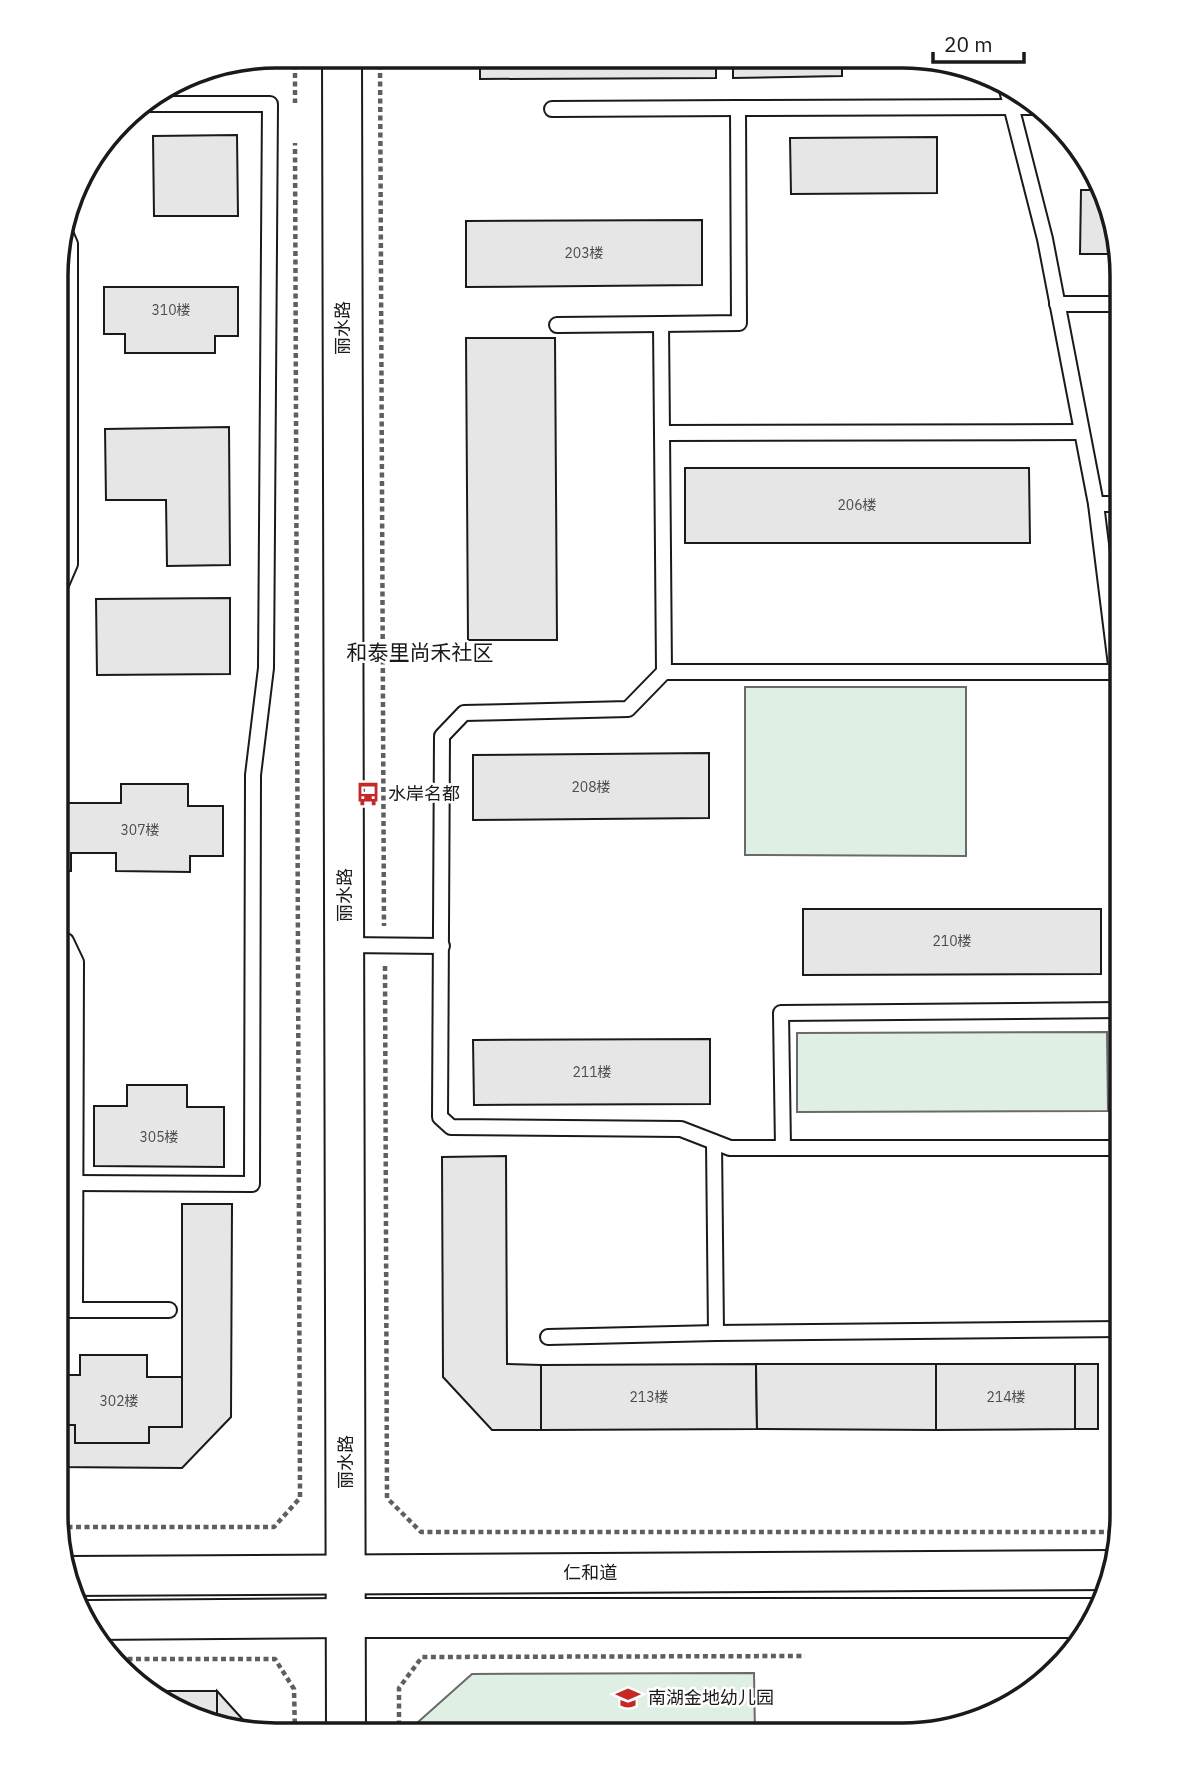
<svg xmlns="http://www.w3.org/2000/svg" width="1178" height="1791" font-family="'IBM Plex Sans','Noto Sans SC',sans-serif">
<rect width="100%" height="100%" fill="#fff"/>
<!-- green -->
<g fill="#e0efe3" stroke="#6a6a6a" stroke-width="2">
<polygon points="58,257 60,564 57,569"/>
<polygon points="745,687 966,687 966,856 745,855"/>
<polygon points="57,951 65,969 62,1300 56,1300"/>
<polygon points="1107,1032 1108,1111 797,1112 797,1033"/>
<polygon points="754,1673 755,1735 417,1734 417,1723 472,1674"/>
</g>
<!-- building -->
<g fill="#e6e6e6" stroke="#1a1a1a" stroke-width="2">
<polygon points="480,57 716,57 716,78 480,79"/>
<polygon points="733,57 842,58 842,76 733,78"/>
<polygon points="240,62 240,69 203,69 205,68"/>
<polygon points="237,135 238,216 154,216 153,136"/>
<polygon points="937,137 937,193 791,194 790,138"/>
<polygon points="1081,190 1104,190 1105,192 1118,254 1080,254"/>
<polygon points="702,220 702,285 466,287 466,221"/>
<polygon points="104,287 238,287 238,336 215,336 215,353 125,353 125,334 104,334"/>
<polygon points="466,338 555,338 557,640 468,640"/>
<rect x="1118" y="404" width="4" height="64"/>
<polygon points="229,427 230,565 167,566 166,500 106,500 105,429"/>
<polygon points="685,468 1029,468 1030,543 685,543"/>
<polygon points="230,598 230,674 97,675 96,599"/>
<polygon points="709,753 709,818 473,820 473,755"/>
<polygon points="121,784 188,784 188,806 223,806 223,856 190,856 190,872 116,871 116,853 71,853 71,871 57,871 57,785 67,785 67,803 121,803"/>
<polygon points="803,909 1101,909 1101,974 803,975"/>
<polygon points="710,1039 710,1104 474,1105 473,1040"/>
<polygon points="127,1085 187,1085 187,1107 224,1107 224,1167 94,1166 94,1106 127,1106"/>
<polygon points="506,1156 507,1364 541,1365 541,1430 492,1430 443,1377 442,1157"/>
<polygon points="182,1204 232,1204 231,1417 182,1468 56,1467 56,1425 75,1425 75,1443 149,1443 149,1427 182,1427"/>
<polygon points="80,1355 147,1355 147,1377 182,1377 182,1427 149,1427 149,1443 75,1443 75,1425 56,1425 56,1375 80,1375"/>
<polygon points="756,1364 757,1429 541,1430 541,1365"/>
<polygon points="756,1364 936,1364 936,1430 757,1429"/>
<polygon points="936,1364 1075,1364 1075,1429 936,1430"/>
<rect x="1075" y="1364" width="23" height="65"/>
<polygon points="146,1691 217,1691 217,1720"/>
<polygon points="217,1691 255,1733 248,1733 217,1720"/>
</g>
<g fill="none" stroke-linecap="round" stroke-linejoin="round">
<!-- lane casing -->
<g stroke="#1a1a1a" stroke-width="18">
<g id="lane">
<polyline points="1007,90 1045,239 1096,504 1122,714"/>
<polyline points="552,109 738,108"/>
<polyline points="1057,304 1122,304"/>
<polyline points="557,325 661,324"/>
<polyline points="662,433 661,324 739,323 738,108 1040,107"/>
<polyline points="1096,504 1122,504"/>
<polyline points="57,594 70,564 70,244 64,230"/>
<polyline points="664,672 662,433 1081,432"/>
<polyline points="1117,672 664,672 628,709 464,713 442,736 440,1117 451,1127 681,1129 730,1148 1122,1148"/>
<polyline points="57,939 66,941 76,962 75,1309"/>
<polyline points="345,945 442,946"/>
<polyline points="714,1142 716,1333"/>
<polyline points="783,1148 781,1013 1122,1010"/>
<polyline points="75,1183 252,1184 253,775 266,668 270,104 143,104"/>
<polyline points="56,1310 169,1310"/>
<polyline points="548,1337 716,1333 1122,1329"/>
</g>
</g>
<!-- secondary casing -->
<g stroke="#1a1a1a" stroke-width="42">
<g id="secondary">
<polyline points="342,56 346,1733"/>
<polyline points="68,1576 1112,1570"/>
<polyline points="89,1620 346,1618 1094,1618"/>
</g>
</g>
<!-- path -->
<g stroke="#5f5f5f" stroke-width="4.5" stroke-dasharray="5 3.5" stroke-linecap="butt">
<polyline points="295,56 295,103"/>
<polyline points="380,56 384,926"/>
<polyline points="385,966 387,1498 421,1532 1121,1532"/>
<polyline points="59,1527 274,1527 300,1498 295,143"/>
<polyline points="119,1659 275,1659 294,1689 295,1733"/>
<polyline points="399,1734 399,1688 422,1657 805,1656"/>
</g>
<!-- lane -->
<use href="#lane" stroke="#fff" stroke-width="14"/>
<!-- secondary -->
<use href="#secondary" stroke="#fff" stroke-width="38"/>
</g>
<!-- icons -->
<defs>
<g id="bus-bare" transform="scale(1.89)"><path d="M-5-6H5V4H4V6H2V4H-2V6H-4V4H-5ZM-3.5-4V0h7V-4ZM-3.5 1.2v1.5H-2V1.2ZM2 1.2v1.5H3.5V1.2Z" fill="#c62828" stroke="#fff" stroke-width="2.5" paint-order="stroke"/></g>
<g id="school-bare" transform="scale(1.89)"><path d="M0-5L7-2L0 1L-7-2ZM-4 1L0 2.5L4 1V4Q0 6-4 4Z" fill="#c62828" stroke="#fff" stroke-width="2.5" paint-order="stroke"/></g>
</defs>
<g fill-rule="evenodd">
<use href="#bus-bare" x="368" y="794"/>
<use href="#school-bare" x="628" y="1698"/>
</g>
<g text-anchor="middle" stroke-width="5" stroke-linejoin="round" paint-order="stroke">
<!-- number labels -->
<g font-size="14" fill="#4d4d4d">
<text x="584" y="258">203楼</text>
<text x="171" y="315">310楼</text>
<text x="857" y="510">206楼</text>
<text x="591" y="792">208楼</text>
<text x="140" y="835">307楼</text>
<text x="952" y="946">210楼</text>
<text x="592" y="1077">211楼</text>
<text x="159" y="1142">305楼</text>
<text x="649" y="1402">213楼</text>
<text x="1006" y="1402">214楼</text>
<text x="119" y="1406">302楼</text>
</g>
<!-- street labels -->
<g font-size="18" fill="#1a1a1a" stroke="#fff">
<text transform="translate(343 328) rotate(-90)" y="6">丽水路</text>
<text transform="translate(345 895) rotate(-90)" y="6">丽水路</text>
<text transform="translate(346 1462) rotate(-90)" y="6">丽水路</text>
<text x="590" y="1579">仁和道</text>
</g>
<!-- poi labels -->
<g font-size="18" fill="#1a1a1a" stroke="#fff" text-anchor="start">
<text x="388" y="800">水岸名都</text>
<text x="648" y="1704">南湖金地幼儿园</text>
</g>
<!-- quarter labels -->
<g font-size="21" fill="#1a1a1a" stroke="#fff">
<text x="420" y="660">和泰里尚禾社区</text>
</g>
</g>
<!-- crop -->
<path d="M0 0H1178V1791H0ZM276 68H902A208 208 0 0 1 1110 276V1515A208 208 0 0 1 902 1723H276A208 208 0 0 1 68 1515V276A208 208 0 0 1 276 68Z" fill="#fff" fill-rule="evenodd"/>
<path fill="none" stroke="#1a1a1a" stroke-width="3.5" d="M276 68H902A208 208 0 0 1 1110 276V1515A208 208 0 0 1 902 1723H276A208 208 0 0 1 68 1515V276A208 208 0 0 1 276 68Z"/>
<!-- scale -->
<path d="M933 52v10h91v-10" fill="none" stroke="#1a1a1a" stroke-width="3.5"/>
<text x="944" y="52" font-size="21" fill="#1a1a1a" stroke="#ffffff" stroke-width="5" paint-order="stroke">20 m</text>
</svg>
